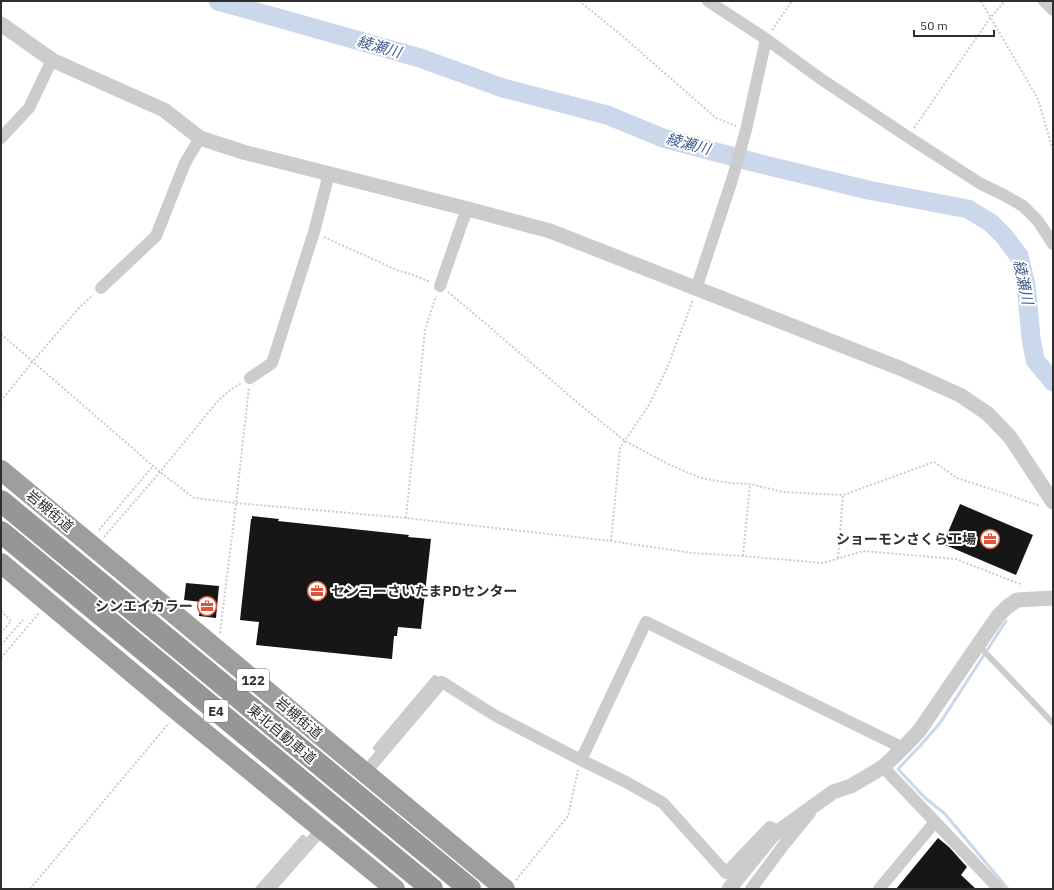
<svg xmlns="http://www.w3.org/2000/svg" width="1054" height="890" font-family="'IBM Plex Sans','Noto Sans JP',sans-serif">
<rect width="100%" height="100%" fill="#fff"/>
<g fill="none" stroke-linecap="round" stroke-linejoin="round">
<!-- stream -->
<polyline stroke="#cbd7eb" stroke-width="3" points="1006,621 940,723 920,746 898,769 924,797 945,814 1008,889"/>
<!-- river -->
<polyline stroke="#cbd7eb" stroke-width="19" points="218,1 420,58 503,88 607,115 663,138 757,163 868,190 968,209 991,223 1004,236 1019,256 1026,285 1031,338 1035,360 1053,382"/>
</g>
<!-- building -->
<g fill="#161616">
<polygon points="960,504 1033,535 1016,575 943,544"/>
<polygon points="252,516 279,519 278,521 409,535 408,537 431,539 421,629 398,627 397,636 394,636 392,659 256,645 259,622 240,620 251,519 252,519"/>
<polygon points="186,583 219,586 216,618 199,616 201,602 184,600"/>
<polygon points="938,838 949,847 967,867 961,875 976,889 896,889"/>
</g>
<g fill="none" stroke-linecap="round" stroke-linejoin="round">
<!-- path -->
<g stroke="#ccc" stroke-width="2" stroke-dasharray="2 2" stroke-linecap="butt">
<polyline points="579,1 620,34 716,118 736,126"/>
<polyline points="981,1 1038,99 1053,150"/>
<polyline points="772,30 792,1"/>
<polyline points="914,128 990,18 1005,1"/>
<polyline points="324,237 399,271 408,273 430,282"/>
<polyline points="448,292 486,324 578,403 625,441 670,465 701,478 729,483 750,484 783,492 843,495"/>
<polyline points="1,334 160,472 194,498 236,503 406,518 611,541 692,553 743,556 823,563 863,551 956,559 1020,584 1020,587"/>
<polyline points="1,401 33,361 79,308 93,295"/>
<polyline points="406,518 425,330 436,296"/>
<polyline points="99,530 153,466"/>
<polyline points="104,537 160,472 217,402 230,390 242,383"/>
<polyline points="611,541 620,448 649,405 667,368 693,300"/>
<polyline points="743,556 750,484"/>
<polyline points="838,558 843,495 934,462 957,478 1003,493 1040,506"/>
<polyline points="1,611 11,621 1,633"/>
<polyline points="220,633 236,503 249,387"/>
<polyline points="1,645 23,620"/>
<polyline points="1,658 39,613"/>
<polyline points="516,880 568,816 578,770"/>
<polyline points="30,889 169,723"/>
</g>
<!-- service -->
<g stroke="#ccc" stroke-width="6">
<polyline points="979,646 1053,723"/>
<polyline points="376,748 435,678 442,682"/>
<polyline points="258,889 303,838"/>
</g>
<!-- minor -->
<g stroke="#ccc" stroke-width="12">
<polyline points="708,1 766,39 821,79 908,137 981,184 1004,195 1023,206 1038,221 1053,244"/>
<polyline points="1044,1 1053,10"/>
<polyline points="1,138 29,108 52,60"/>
<polyline points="440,286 463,220 468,209"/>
<polyline points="101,288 156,236 185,163 200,138"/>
<polyline points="696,289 732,180 746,130 766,39"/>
<polyline points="250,378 272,363 314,232 329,174"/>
<polyline points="581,760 646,622 903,748"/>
<polyline points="883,767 999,889"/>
<polyline points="365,773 442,682 494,715 581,760 626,782 663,803 726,873 770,827 778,831"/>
<polyline points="269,889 322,829"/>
<polyline points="751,889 783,846 810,813"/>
<polyline points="879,889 935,822"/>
</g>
<!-- tertiary -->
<g stroke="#ccc" stroke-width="15">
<polyline points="1,24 52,60 164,110 200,138 243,152 468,209 550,231 902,369 960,395 988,414 1010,437 1053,502"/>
<polyline points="729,889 772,836 833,792 851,786 883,767 903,748 919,731 978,645 998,616 1007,607 1017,600 1053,598"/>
</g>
<!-- trunk -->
<g stroke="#9e9e9e" stroke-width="20">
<polyline points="1,470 505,889"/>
<polyline points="1,563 179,712 395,889"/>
</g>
<!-- motorway -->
<g stroke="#969696" stroke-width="22">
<polyline points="1,501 470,889"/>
<polyline points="1,532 432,889"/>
</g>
</g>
<!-- icons -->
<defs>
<g id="office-ring" transform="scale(1)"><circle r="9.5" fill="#fff" stroke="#df5539" stroke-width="1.5"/><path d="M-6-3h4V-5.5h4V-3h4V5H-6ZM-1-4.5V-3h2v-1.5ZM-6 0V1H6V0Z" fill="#df5539"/></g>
</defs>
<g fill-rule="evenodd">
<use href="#office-ring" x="990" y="539"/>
<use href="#office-ring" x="317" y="591"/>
<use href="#office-ring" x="207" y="606"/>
</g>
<g text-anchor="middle" stroke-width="4" stroke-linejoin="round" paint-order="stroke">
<!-- shield labels -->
<g fill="#fff" stroke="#6d6d6d" stroke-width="1">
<rect x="237" y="669" width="32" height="22" rx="3"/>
<rect x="204" y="700" width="24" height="22" rx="3"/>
</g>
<g font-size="13" font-weight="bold" fill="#2f2f2f">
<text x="253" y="685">122</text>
<text x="216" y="716">E4</text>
</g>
<!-- street labels -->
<g font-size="14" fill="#2f2f2f" stroke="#fff">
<text transform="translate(50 511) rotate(40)" y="5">岩槻街道</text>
<text transform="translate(299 718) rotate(40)" y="5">岩槻街道</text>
<text transform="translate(282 734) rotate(40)" y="5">東北自動車道</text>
</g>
<!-- poi labels -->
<g font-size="14" font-weight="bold" fill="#2f2f2f" stroke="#fff" text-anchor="end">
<text x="976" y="544">ショーモンさくら工場</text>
<text x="331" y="596" text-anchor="start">センコーさいたまPDセンター</text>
<text x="193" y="611">シンエイカラー</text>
</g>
<!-- water labels -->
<g font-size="15" font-style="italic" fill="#405d8f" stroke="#fff">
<text transform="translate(379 47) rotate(16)" y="5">綾瀬川</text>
<text transform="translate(688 144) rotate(15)" y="5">綾瀬川</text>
<text transform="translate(1023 282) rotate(78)" y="5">綾瀬川</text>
</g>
</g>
<!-- border -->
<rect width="1054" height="890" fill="none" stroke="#2f2f2f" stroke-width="4"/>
<!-- scale -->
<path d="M914 30v6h80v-6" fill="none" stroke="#2f2f2f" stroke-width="2"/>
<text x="920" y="30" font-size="12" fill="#2f2f2f" stroke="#ffffff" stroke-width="3" paint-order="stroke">50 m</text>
</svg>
